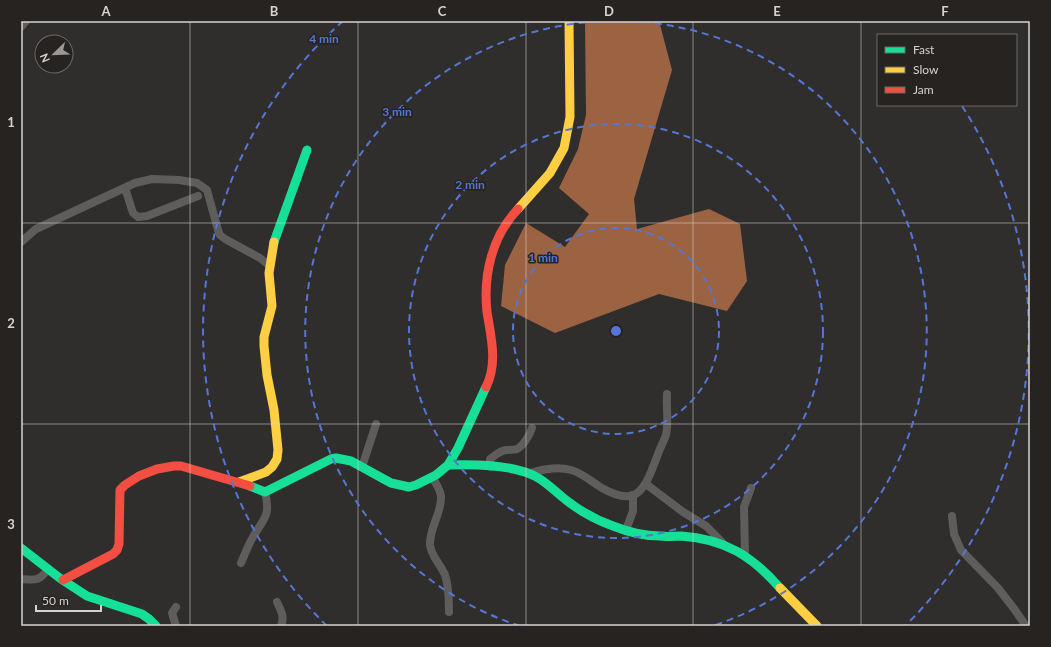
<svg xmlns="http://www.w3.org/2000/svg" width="1051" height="647" font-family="Lato,sans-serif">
<rect width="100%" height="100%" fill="#302e2c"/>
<!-- water -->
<polygon fill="#9c6343" points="585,21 659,21 672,70 634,199 637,229 709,209 740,224 747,281 727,311 659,294 555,333 501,306 505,265 526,223 565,247 589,214 559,188 578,149 586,115"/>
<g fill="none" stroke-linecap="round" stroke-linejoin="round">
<!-- street -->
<g stroke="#5f5d5c" stroke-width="8">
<polyline points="21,27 26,21"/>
<polyline points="125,188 133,213 138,217 147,216 198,196"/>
<polyline points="21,242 36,229 135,183 152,179 179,180 197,183 207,190 218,230 220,235 225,239 260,258 270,266"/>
<polyline points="362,467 376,424"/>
<path d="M 491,467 L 490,459 C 495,455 501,450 507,450 C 510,450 514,450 517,449 C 523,446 530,435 532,428"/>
<path d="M 529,473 C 543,470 556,466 571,470 C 583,473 591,482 602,488 C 640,510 646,485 658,454 C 660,448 664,441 666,435 C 669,422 666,407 667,394"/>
<path d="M 432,477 C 436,483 440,489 441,496 C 442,513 429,528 430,545 C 431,556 441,565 445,575 C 449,587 449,600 449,612"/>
<polyline points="646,484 683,512 706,526 722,542"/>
<polyline points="952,516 954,534 961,550 998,588 1015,610 1026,626"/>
<polyline points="626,530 633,511 633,495"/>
<polyline points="745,555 744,507 751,488"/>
<path d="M 241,563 C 245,554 248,545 253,537 C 264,518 271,516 265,492"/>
<path d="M 21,579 C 35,580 39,582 48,569"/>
<path d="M 277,602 C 281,611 285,617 281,626"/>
<polyline points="176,626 172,613 176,607"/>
</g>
<!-- fast -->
<g stroke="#16e098" stroke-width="9">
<polyline points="274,242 307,150"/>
<path d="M 448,465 C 475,464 517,464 540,479 C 549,485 557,493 566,500 C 580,511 596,520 613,526 C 628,532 644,536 660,536 C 667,537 674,536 681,536 C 725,539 752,556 780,588"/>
<polyline points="250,486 265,492 331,459 336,458 351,461 391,483 409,487 416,485 436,475 448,465 458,448 486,387"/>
<polyline points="21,548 61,579 87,596 142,614 149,619 156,626"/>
</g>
<!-- slow -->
<g stroke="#ffcf43" stroke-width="9">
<polyline points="518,209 550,173 564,148 570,117 569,21"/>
<polyline points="239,482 266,472 272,467 277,459 278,450 274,410 267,375 264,346 264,337 272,306 269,273 274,242"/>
<polyline points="780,588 817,626"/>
</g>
<!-- jam -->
<g stroke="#f24e42" stroke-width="9">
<path d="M 486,387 C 498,363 491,337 487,312 C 483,275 492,236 518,209"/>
<polyline points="63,580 113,554 117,550 119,544 120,490 125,485 139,476 157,469 174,466 181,466 250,486"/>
</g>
</g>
<!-- grid -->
<path fill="none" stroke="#d5d3d1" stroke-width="1" stroke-opacity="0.55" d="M 190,21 L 190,626M 358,21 L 358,626M 526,21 L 526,626M 693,21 L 693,626M 861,21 L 861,626M 21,223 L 1030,223M 21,424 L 1030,424"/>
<!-- distance rings -->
<g fill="none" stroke="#5476d6" stroke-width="2" stroke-dasharray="7 5">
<circle cx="616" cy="331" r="103"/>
<circle cx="616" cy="331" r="207"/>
<path d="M520 626A310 310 0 0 1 613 21M619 21A310 310 0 0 1 712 626"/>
<path d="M327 626A413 413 0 0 1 342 22M962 106A413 413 0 0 1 905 626"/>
</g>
<circle cx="616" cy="331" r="6" fill="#5476d6" stroke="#272321" stroke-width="2"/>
<g font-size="12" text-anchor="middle" font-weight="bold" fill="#5476d6" stroke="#272321" stroke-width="3" stroke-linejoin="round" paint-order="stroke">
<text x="324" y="43">4 min</text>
<text x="397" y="116">3 min</text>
<text x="470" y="189">2 min</text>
<text x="543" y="262">1 min</text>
</g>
<!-- border -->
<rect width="1051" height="647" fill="none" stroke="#272321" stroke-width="44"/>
<!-- legend -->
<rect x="877" y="34" width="140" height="72" fill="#272321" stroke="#6d6967"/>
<rect x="885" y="47" width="20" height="6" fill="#16e098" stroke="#6d6967"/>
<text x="913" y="54" font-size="12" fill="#d5d3d1">Fast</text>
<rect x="885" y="67" width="20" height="6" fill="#ffcf43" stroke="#6d6967"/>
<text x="913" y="74" font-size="12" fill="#d5d3d1">Slow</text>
<rect x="885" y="87" width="20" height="6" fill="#f24e42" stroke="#6d6967"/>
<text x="913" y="94" font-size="12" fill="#d5d3d1">Jam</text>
<!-- north arrow -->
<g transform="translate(54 54) rotate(247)"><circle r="19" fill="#272321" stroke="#6d6967"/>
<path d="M0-3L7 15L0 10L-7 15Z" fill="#9b9997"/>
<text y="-6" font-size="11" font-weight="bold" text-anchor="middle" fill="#d5d3d1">N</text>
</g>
<!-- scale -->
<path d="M36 605v6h65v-6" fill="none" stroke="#d5d3d1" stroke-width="2"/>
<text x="42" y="605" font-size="12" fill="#d5d3d1" stroke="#272321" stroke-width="3" paint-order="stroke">50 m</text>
<rect x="22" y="22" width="1007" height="603" fill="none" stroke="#d5d3d1" stroke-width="1.5"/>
<g font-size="13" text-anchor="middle" font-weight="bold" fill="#d5d3d1">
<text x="106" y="16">A</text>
<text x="274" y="16">B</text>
<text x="442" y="16">C</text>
<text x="609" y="16">D</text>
<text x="777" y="16">E</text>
<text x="945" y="16">F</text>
<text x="11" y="127">1</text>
<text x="11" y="328">2</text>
<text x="11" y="529">3</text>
</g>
</svg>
